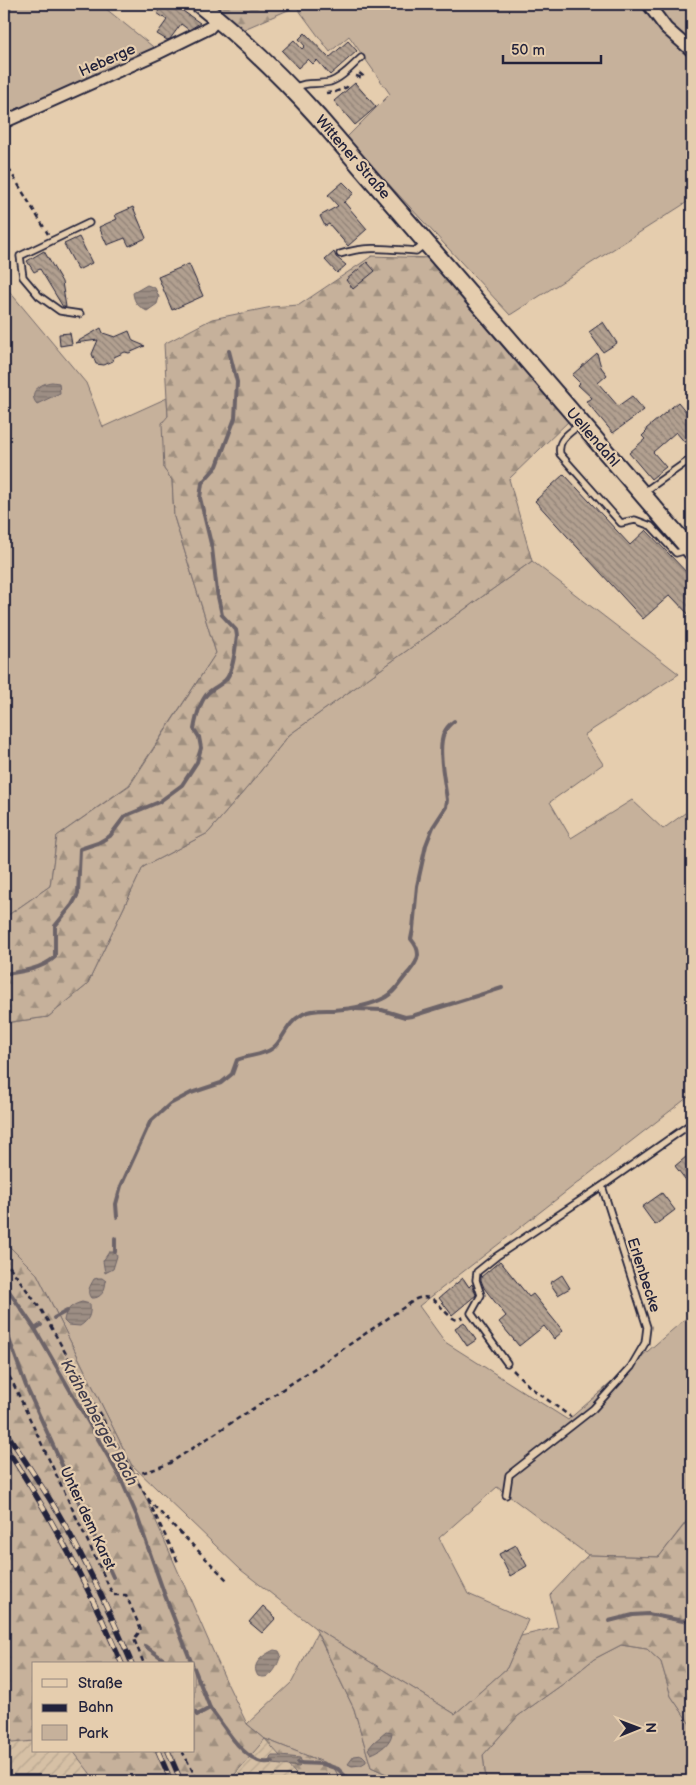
<svg xmlns="http://www.w3.org/2000/svg" width="696" height="1785" font-family="'Balsamiq Sans',sans-serif">
<defs>
<pattern id="industrial-furrows" width="10" height="10" patternUnits="userSpaceOnUse" patternTransform="scale(1.25)"><rect width="10" height="10" fill="#d6c0a5"/><path d="M-1 1l2-2M0 10L10 0M9 11l2-2" fill="none" stroke="#b7a58f"/></pattern>
<pattern id="forest-firs" width="22" height="20" patternUnits="userSpaceOnUse" patternTransform="scale(1.25)"><rect width="22" height="20" fill="#c6b19b"/><path d="M5 1l3.5 6h-7zM16 11l3.5 6h-7z" fill="#a09080"/></pattern>
<pattern id="water-rules" width="6" height="5" patternUnits="userSpaceOnUse" patternTransform="scale(1.25)"><rect width="6" height="5" fill="#9d8e84"/><path d="M0 2.5h6" fill="none" stroke="#80746d"/></pattern>
<pattern id="building-back-hatch" width="6" height="6" patternUnits="userSpaceOnUse" patternTransform="scale(1.25)"><rect width="6" height="6" fill="#b2a090"/><path d="M-1 5l2 2M0 0l6 6M5-1l2 2" fill="none" stroke="#908277"/></pattern>
</defs>
<rect width="100%" height="100%" fill="#e5cdae"/>
<filter id="ink" filterUnits="userSpaceOnUse"><feTurbulence type="fractalNoise" baseFrequency=".02" numOctaves="2"/><feDisplacementMap in="SourceGraphic" scale="10" xChannelSelector="R" yChannelSelector="G"/><feConvolveMatrix kernelMatrix="1 2 1 2 8 2 1 2 1" color-interpolation-filters="sRGB"/></filter>
<g filter="url(#ink)">
<!-- industrial -->
<g fill="url(#industrial-furrows)">
<polygon points="4,1726 12,1743 34,1741 34,1751 73,1751 96,1781 4,1781"/>
<polygon points="265,1739 302,1781 229,1781"/>
</g>
<!-- green -->
<g fill="#c6b19b" stroke="#746a6b">
<polygon points="4,4 100,4 157,50 4,115"/>
<polygon points="302,4 692,4 692,199 510,315 346,138 390,94 349,36 330,52 296,6"/>
<polygon points="4,285 86,383 103,427 167,398 168,416 164,469 172,480 174,517 216,653 129,785 57,836 50,886 4,918"/>
<polygon points="532,561 679,674 584,735 603,764 550,802 571,838 632,800 663,829 692,808 692,1094 419,1306 445,1342 568,1420 692,1313 692,1514 659,1557 588,1555 497,1487 439,1538 468,1594 528,1620 507,1668 455,1714 315,1628 241,1570 131,1464 37,1274 4,1241 4,1023 48,1017 87,985 143,867 208,833 251,783 289,735"/>
<polygon points="317,1633 354,1709 371,1767 402,1781 341,1781 333,1766 265,1739 247,1724 292,1682"/>
<polygon points="621,1645 647,1649 661,1662 671,1696 692,1727 692,1781 486,1781 483,1755 518,1716 563,1684 594,1659"/>
</g>
<!-- forest -->
<g fill="url(#forest-firs)" stroke="#746a6b">
<polygon points="214,4 302,4 242,30"/>
<polygon points="372,256 432,258 572,418 509,479 532,561 289,735 251,783 208,833 143,867 87,985 48,1017 4,1023 4,918 50,886 57,836 130,785 216,653 174,517 172,480 164,469 162,423 168,416 164,344 212,319 272,307 299,305"/>
<polygon points="4,1241 37,1274 131,1464 227,1683 247,1724 265,1739 333,1766 341,1781 302,1781 265,1739 229,1781 96,1781 73,1751 194,1751 194,1664 34,1664 34,1741 12,1743 4,1726"/>
<polygon points="692,1515 692,1727 671,1696 661,1662 647,1649 621,1645 594,1659 563,1684 518,1716 483,1755 486,1781 402,1781 371,1767 354,1709 315,1628 455,1714 507,1668 521,1636 558,1627 550,1595 588,1555 659,1557"/>
</g>
<!-- water -->
<g fill="url(#water-rules)" stroke="#6c6367">
<path d="M 147,285 L 155,288 L 159,297 L 157,304 L 147,311 C 139,307 134,303 133,293 Z"/>
<path d="M 52,382 L 59,383 L 60,393 L 37,404 C 27,393 40,383 52,382 Z"/>
<polygon points="109,1252 115,1252 117,1256 113,1269 105,1273 103,1261"/>
<path d="M 98,1278 L 102,1278 L 106,1281 C 105,1291 101,1299 91,1298 C 86,1292 90,1286 94,1279 Z"/>
<path d="M 82,1302 L 90,1304 C 91,1315 89,1320 80,1326 L 68,1325 L 64,1321 C 65,1310 71,1305 82,1302 Z"/>
<path d="M 274,1650 L 279,1651 L 281,1655 C 277,1666 272,1681 258,1676 C 250,1664 263,1655 274,1650 Z"/>
<path d="M 386,1732 L 392,1733 C 391,1743 380,1751 371,1754 L 368,1749 L 374,1742 Z"/>
<polygon points="362,1755 366,1759 366,1762 361,1765 352,1766 348,1764 354,1756"/>
<polygon points="271,1756 281,1756 300,1758 302,1763 299,1767 273,1764 269,1762"/>
</g>
<g fill="none" stroke-linecap="round" stroke-linejoin="round">
<!-- stream -->
<g stroke="#6c6367" stroke-width="4">
<polyline points="4,16 12,4"/>
<path d="M 4,974 C 21,972 42,969 55,957 L 55,926 L 72,905 L 78,894 L 80,849 L 98,843 L 110,836 L 125,816 L 159,802 L 182,785 L 197,762 L 201,748 L 199,737 L 194,729 C 196,718 200,701 208,693 C 214,687 222,685 227,678 C 234,667 235,649 237,636 L 236,630 L 222,615 L 217,592 L 212,548 L 200,498 L 202,483 L 217,466 L 235,418 L 237,382 L 229,351"/>
<polyline points="355,1009 382,1010 405,1017 412,1016 502,988"/>
<path d="M 117,1217 L 116,1204 L 121,1186 L 150,1122 L 170,1104 L 191,1093 L 221,1083 L 232,1074 L 237,1060 C 248,1055 263,1056 273,1048 C 284,1039 286,1023 303,1014 C 311,1009 324,1010 333,1010 C 350,1009 370,1006 386,997 C 396,992 401,980 409,972 C 419,960 422,952 411,939 L 413,929 L 417,886 L 426,845 L 433,827 L 446,807 L 447,800 C 445,782 437,749 444,733 C 446,728 450,724 454,721"/>
<polyline points="115,1252 115,1238"/>
<polyline points="4,1284 35,1329 121,1479 137,1516 164,1593 192,1664"/>
<polyline points="54,1318 67,1311"/>
<polyline points="4,1328 9,1339 26,1386 113,1577"/>
<polyline points="35,1329 41,1325"/>
<polyline points="609,1621 633,1615 648,1614 683,1621 692,1616"/>
<polyline points="145,1646 170,1664"/>
<polyline points="194,1668 210,1708"/>
<path d="M 194,1711 L 197,1715 L 210,1708 C 224,1725 237,1751 258,1761 C 262,1763 268,1762 273,1762"/>
<polyline points="298,1763 323,1764 338,1769 350,1781"/>
</g>
</g>
<!-- building -->
<g fill="url(#building-back-hatch)" stroke="#22223b">
<polygon points="164,4 173,4 200,23 189,30 181,24 170,39 167,40 157,34 167,20 157,13"/>
<polygon points="305,33 329,58 348,41 357,51 330,75 317,60 313,64 308,59 298,68 282,51 294,40 302,49 305,46 299,39"/>
<polygon points="355,83 376,107 355,125 334,101"/>
<polygon points="343,182 354,193 343,203 344,202 367,229 348,246 329,224 325,226 320,216 338,206 328,195"/>
<polygon points="133,207 146,238 129,246 125,238 107,245 99,227 117,219 115,215"/>
<polygon points="79,237 92,263 78,270 64,244"/>
<polygon points="44,251 62,282 66,307 63,307 40,269 34,272 27,261"/>
<polygon points="334,252 336,257 346,265 337,273 325,260"/>
<polygon points="367,262 375,271 353,289 346,280"/>
<polygon points="189,264 203,296 172,310 158,277"/>
<polygon points="603,322 617,343 603,352 589,332"/>
<polygon points="101,328 103,333 115,337 129,331 133,341 145,346 129,353 125,352 114,357 113,361 104,365 96,364 92,354 98,340 75,343"/>
<polygon points="70,333 72,344 60,346 59,334"/>
<polygon points="597,353 601,367 607,375 598,383 618,406 632,396 644,410 613,433 586,401 592,398 578,385 580,383 572,375"/>
<polygon points="678,402 692,419 692,451 676,432 653,452 666,467 651,479 629,453 645,439 642,436 647,431 646,429"/>
<polygon points="564,474 630,545 646,530 692,578 692,618 670,595 643,619 535,501"/>
<polygon points="692,1152 692,1188 675,1166"/>
<polygon points="662,1193 675,1210 655,1225 642,1207"/>
<polygon points="500,1261 529,1297 533,1294 563,1331 554,1339 544,1326 519,1346 499,1322 506,1316 484,1288 481,1280 481,1277"/>
<polygon points="562,1275 570,1288 558,1295 550,1283"/>
<polygon points="463,1278 469,1287 472,1284 476,1295 452,1315 439,1298"/>
<polygon points="464,1322 476,1340 467,1346 455,1328"/>
<polygon points="516,1545 527,1566 510,1576 499,1554"/>
<polygon points="263,1606 276,1618 262,1633 249,1622"/>
</g>
<g fill="none" stroke-linecap="round" stroke-linejoin="round">
<!-- service casing -->
<g stroke="#22223b" stroke-width="9">
<g id="service">
<path d="M 295,88 C 304,81 318,85 330,82 C 342,78 352,66 361,58"/>
<path d="M 340,254 C 367,245 389,249 416,251 L 425,244"/>
<polyline points="80,314 60,311 39,296 23,277 20,256 89,223"/>
<path d="M 580,424 C 569,434 557,439 560,454 L 621,523 L 635,520 L 651,526 L 676,553 L 687,550"/>
<polyline points="644,492 692,458"/>
<polyline points="507,1363 471,1313 481,1295 476,1280 477,1272 497,1256 602,1186 692,1123"/>
<polyline points="506,1495 509,1475 593,1409 631,1367 645,1343 647,1327 602,1186"/>
</g>
</g>
<!-- minor casing -->
<g stroke="#22223b" stroke-width="15">
<g id="minor">
<polyline points="648,4 666,28 692,51"/>
<polyline points="4,122 158,53 209,28 218,18"/>
</g>
</g>
<!-- secondary casing -->
<g stroke="#22223b" stroke-width="20">
<path id="secondary" d="M 199,4 C 242,38 281,76 318,117 L 692,552"/>
</g>
<!-- path -->
<g stroke="#22223b" stroke-width="2.5" stroke-dasharray="5 4" stroke-linecap="butt">
<polyline points="356,76 363,78 363,76 358,72"/>
<polyline points="326,93 335,92 347,87 348,83"/>
<polyline points="4,161 48,234"/>
<path d="M 4,1259 L 42,1311 L 134,1475 L 155,1469 L 170,1463 L 318,1366 L 416,1299 C 439,1291 439,1313 457,1320 L 463,1317"/>
<polyline points="4,1369 12,1381 113,1595 126,1595 141,1630 134,1639 144,1664"/>
<polyline points="513,1370 530,1387 571,1417"/>
<polyline points="134,1475 146,1496 155,1507 228,1581"/>
<polyline points="148,1500 178,1562"/>
<polyline points="182,1751 198,1781"/>
</g>
<!-- service -->
<use href="#service" stroke="#e5cdae" stroke-width="5.5"/>
<!-- minor -->
<use href="#minor" stroke="#e5cdae" stroke-width="11"/>
<!-- secondary -->
<use href="#secondary" stroke="#e5cdae" stroke-width="16"/>
<!-- rail casing -->
<g stroke="#22223b" stroke-width="5.5">
<g id="rail">
<path d="M 4,1429 C 22,1456 41,1484 58,1513 C 86,1561 110,1612 132,1664"/>
<path d="M 4,1445 C 50,1514 89,1587 122,1664"/>
<polyline points="158,1751 171,1781"/>
<polyline points="168,1751 181,1781"/>
</g>
</g>
<!-- rail -->
<use href="#rail" stroke="#e5cdae" stroke-width="4" stroke-dasharray="11" stroke-linecap="butt"/>
</g>
</g>
<g text-anchor="middle" stroke-width="4.5" stroke-linejoin="round" paint-order="stroke">
<!-- street labels -->
<g font-size="15" fill="#22223b" stroke="#e5cdae">
<text transform="translate(107 60) rotate(-24)" y="5">Heberge</text>
<text transform="translate(353 157) rotate(49)" y="5">Wittener Straße</text>
<text transform="translate(593 437) rotate(49)" y="5">Uellendahl</text>
<text transform="translate(644 1275) rotate(72)" y="5">Erlenbecke</text>
<text transform="translate(88 1518) rotate(65)" y="5">Unter dem Karst</text>
</g>
<!-- water labels -->
<g font-size="16" font-style="italic" fill="#413d4d" stroke="#e5cdae">
<text transform="translate(100 1422) rotate(61)" y="6">Krähenberger Bach</text>
</g>
</g>
<!-- margin -->
<rect width="696" height="1785" fill="none" stroke="#e5cdae" stroke-width="20"/>
<rect x="10" y="10" width="676" height="1765" fill="none" stroke="#22223b" stroke-width="2" filter="url(#ink)"/>
<!-- legend -->
<rect x="32" y="1662" width="162" height="90" fill="#e5cdae" stroke="#978980"/>
<rect x="42" y="1679" width="25" height="8" fill="#e5cdae" stroke="#978980"/>
<text x="78" y="1688" font-size="15" fill="#22223b">Straße</text>
<rect x="42" y="1704" width="25" height="8" fill="#22223b" stroke="#978980"/>
<text x="78" y="1712" font-size="15" fill="#22223b">Bahn</text>
<rect x="42" y="1725" width="25" height="15" fill="#c6b19b" stroke="#978980"/>
<text x="78" y="1738" font-size="15" fill="#22223b">Park</text>
<!-- north arrow -->
<g transform="translate(638 1728) rotate(89)" stroke="#e5cdae" stroke-width="4" paint-order="stroke">
<path d="M0-4L9 19L0 12L-9 19Z" fill="#22223b"/>
<text y="-8" font-size="14" font-weight="bold" text-anchor="middle" fill="#22223b">N</text>
</g>
<!-- scale -->
<path d="M503 55v8h98v-8" fill="none" stroke="#22223b" stroke-width="2.5"/>
<text x="511" y="55" font-size="15" fill="#22223b" stroke="#e5cdae" stroke-width="4" paint-order="stroke">50 m</text>
</svg>
